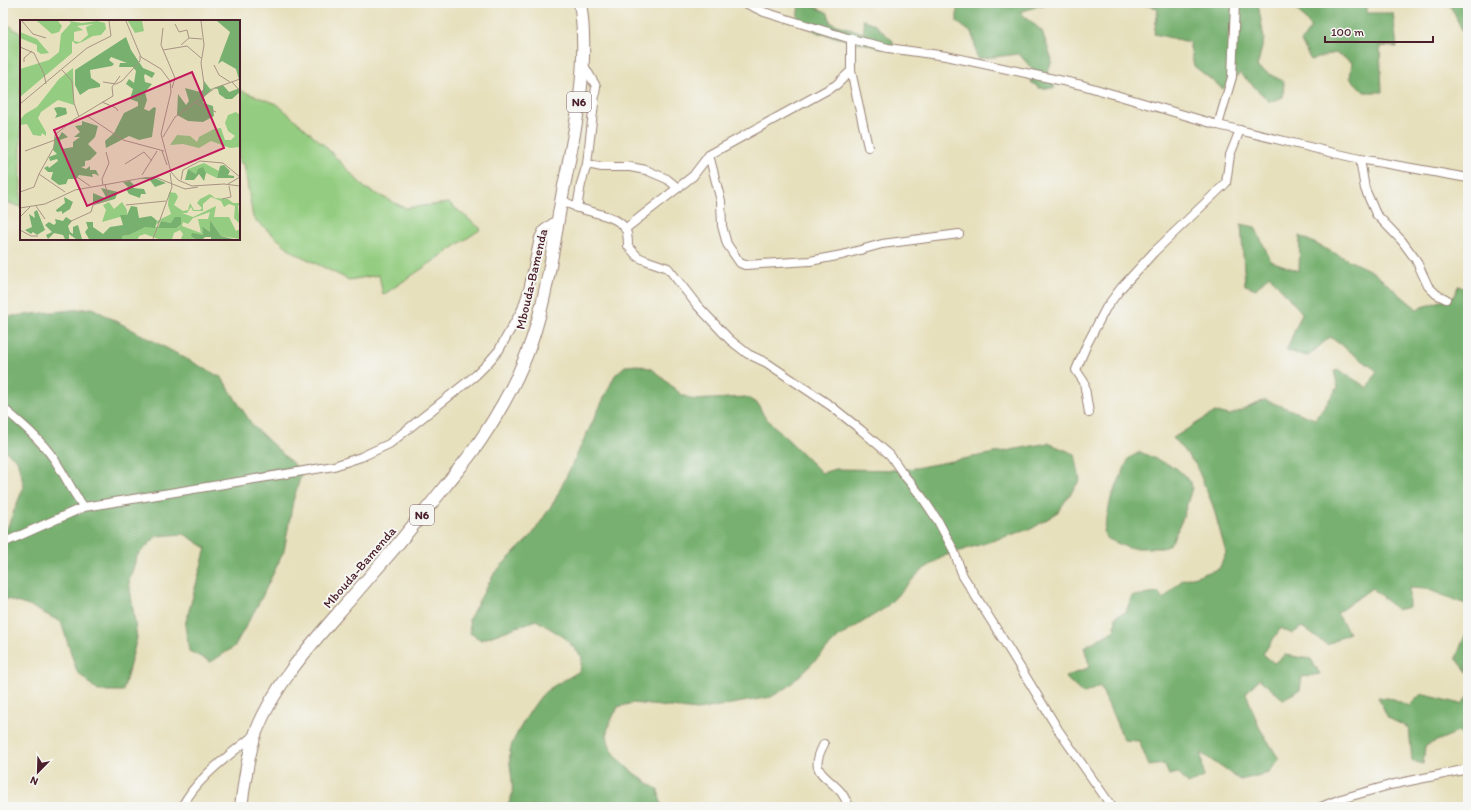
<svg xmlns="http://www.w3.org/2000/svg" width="1471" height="810" font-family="Itim,sans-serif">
<rect width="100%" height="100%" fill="#f6f6f2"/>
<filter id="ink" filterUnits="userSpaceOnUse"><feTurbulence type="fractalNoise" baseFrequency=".025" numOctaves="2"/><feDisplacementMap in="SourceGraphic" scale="8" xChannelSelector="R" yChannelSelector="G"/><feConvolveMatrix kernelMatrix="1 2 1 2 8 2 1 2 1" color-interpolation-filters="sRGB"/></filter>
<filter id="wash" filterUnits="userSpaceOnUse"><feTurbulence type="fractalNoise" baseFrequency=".012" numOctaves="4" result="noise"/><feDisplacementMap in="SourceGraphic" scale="16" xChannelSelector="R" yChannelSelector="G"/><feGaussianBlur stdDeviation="0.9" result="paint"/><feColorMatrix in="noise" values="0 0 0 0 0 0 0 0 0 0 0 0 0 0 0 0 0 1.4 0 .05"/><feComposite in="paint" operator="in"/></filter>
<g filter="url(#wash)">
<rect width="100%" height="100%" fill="#e7e0bd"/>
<!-- green -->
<g fill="#94cd81" stroke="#6f7656">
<polygon points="3,21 21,34 21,207 3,201"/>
<polygon points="239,90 277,104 324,145 365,188 405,208 449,203 481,229 383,295 379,275 349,280 293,252 253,218 244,164 239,163"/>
</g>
<!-- forest -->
<g fill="#77b06f" stroke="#60684d">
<polygon points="799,3 807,3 828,13 831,23 864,33 863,19 874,24 893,41 894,51 819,33 797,21"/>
<polygon points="976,3 1048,3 1020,12 1042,31 1052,60 1048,71 1055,88 1039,88 1031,82 1033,70 1019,54 977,59 973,34 957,22 957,6"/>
<polygon points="1136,3 1258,3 1264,39 1257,67 1284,82 1283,97 1270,102 1240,73 1223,89 1194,66 1189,42 1154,34 1158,8"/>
<polygon points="1292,3 1367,3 1367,13 1393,13 1397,47 1380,46 1382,92 1364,92 1350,78 1352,62 1335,53 1311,60 1301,42 1311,27"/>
<polygon points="1449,3 1468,3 1468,31 1462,30"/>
<polygon points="1241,224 1255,227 1271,261 1299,271 1300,236 1373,272 1417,309 1455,296 1458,286 1468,289 1468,605 1427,589 1409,588 1409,607 1397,610 1372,588 1337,613 1349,633 1327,645 1302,627 1292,634 1281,628 1263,654 1274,663 1285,655 1311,659 1320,674 1302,677 1300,690 1283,699 1259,679 1246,693 1259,727 1279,759 1269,773 1240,780 1201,753 1204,777 1188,784 1178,773 1169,775 1164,764 1149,766 1139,741 1124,740 1100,686 1083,694 1065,677 1090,667 1084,647 1115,630 1116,616 1126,612 1132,596 1159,593 1163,599 1182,580 1219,569 1226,553 1213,506 1196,465 1173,438 1215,412 1230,415 1265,400 1315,419 1338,387 1334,371 1339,370 1368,388 1377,371 1330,337 1308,356 1286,351 1302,313 1269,275 1256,289 1245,285"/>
<polygon points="92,308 222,378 253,426 302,472 293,501 284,551 260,601 234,647 211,662 189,651 185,625 206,548 184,534 157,536 137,556 129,581 137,638 123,691 98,691 77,672 61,622 32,607 7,599 3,600 3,530 7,528 24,486 17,460 3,449 3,317"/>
<path d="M 638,365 L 652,369 L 682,395 L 694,400 L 746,397 L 758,404 L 764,416 L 822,473 L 835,469 L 904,470 L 1048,443 L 1075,454 L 1080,480 L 1057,513 L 1033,528 L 944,556 L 921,571 L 885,608 L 839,637 L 788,687 L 771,697 L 697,710 L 633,703 L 618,707 C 614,715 607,726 607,734 C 608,759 640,777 658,790 L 661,803 L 659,807 L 505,807 C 521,795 505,763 511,747 C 514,736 536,700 545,692 C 555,684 569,678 580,671 L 582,657 L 564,637 L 536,620 L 481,640 L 470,633 L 469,619 L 495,572 L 532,535 L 555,500 L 615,375 L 625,366 Z"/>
<polygon points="1140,452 1176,468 1191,482 1192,488 1182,520 1173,540 1168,546 1162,548 1128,548 1106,538 1104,532 1111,498 1129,458"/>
<polygon points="1468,628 1468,673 1456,658"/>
<polygon points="1421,694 1462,704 1468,696 1468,742 1458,732 1425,746 1423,764 1412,761 1409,728 1388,718 1378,697 1394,699 1409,706"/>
</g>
</g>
<g filter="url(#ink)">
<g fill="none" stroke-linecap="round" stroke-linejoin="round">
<!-- minor casing -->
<g stroke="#988074" stroke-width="10">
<g id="minor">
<polyline points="745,3 764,12 851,39 888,48 946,56 1082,85 1218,125 1334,153 1360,159 1468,178"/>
<polyline points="851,39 851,71 868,147"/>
<polyline points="1218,125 1232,77 1235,3"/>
<polyline points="709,155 721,201 722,226 727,244 740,263 745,265 810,261 842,255 882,244 959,234"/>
<polyline points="1360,159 1365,189 1376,214 1402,241 1416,260 1428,286 1436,294 1446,299"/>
<polyline points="587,164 602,167 630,167 646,170 667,179 678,188"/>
<path d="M 562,200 C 567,203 573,206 579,208 C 592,213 616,215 625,228 C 628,233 628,241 628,246 L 638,257 L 645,260 L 668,268 L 697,305 L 730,340 L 748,354 L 767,363 L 831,406 L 861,430 L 890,455 L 904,475 L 922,497 L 938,521 L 953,549 L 963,576 L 1004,641 L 1059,731 L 1112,807"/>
<polyline points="577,208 581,184 587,164 596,86 583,64"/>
<polyline points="625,229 693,176 709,155 836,85 851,71"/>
<path d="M 3,408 C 21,423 40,439 54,459 C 65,475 72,492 84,507"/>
<polyline points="1089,413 1084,382 1076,370 1087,344 1106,308 1121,288 1154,252 1226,183 1230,155 1240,130"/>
<polyline points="3,543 84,507 334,466 361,457 389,444 476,375 487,364 499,350 522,309 528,290 539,238 543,230 559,218"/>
<path d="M 824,744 C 809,772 822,772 840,791 C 844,795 846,802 850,807"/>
<path d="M 182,807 C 196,778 230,755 254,735"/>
<polyline points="1321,807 1341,799 1390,785 1468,769"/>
</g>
</g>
<!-- highway casing -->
<g stroke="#988074" stroke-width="14">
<path id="highway" d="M 241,807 C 244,784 248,753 256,732 C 277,679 317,638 353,596 C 385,560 416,523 446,485 C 458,470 471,455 482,438 C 506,402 527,362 538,320 C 550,278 555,234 563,191 C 575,131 590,64 580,3"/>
</g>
<!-- minor -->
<use href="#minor" stroke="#fff" stroke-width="8"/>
<!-- highway -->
<use href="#highway" stroke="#fff" stroke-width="12"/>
</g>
</g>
<g text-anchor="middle" stroke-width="4" stroke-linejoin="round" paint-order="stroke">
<!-- shield labels -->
<g fill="#f6f6f2" stroke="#7e6067" stroke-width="1">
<rect x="567" y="92" width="24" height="20" rx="3"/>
<rect x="410" y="505" width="24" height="20" rx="3"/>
</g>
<g font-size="12" font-weight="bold" fill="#4a1f2b">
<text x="579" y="106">N6</text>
<text x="422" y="519">N6</text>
</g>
<!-- street labels -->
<g font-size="13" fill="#4a1f2b" stroke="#f6f6f2">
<text transform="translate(531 279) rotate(-77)" y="5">Mbouda-Bamenda</text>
<text transform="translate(359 567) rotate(-49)" y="5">Mbouda-Bamenda</text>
</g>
</g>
<!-- overview -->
<g transform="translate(20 20)">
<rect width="220" height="220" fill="#e7e0bd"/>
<path d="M 17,1 L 38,1 L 42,6 L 39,12 L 32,14 ZM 49,1 L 62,3 L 77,1 L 85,3 L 86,9 L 81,15 L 73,16 L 62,22 L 56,24 L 52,21 L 52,33 L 0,77 L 0,49 L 29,40 L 39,32 L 41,14 L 51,3 ZM 73,4 L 66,7 L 68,15 L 60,22 L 54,21 L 54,12 L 63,10 L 57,6 ZM 108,1 L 122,1 L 124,11 L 115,13 ZM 0,12 L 17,19 L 29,33 L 21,34 L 17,31 L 17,25 L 0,18 ZM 53,48 L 54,85 L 38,80 L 21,92 L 18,98 L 26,112 L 26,116 L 22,113 L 21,116 L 13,115 L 7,104 L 0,105 L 0,100 L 5,94 L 17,87 L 39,59 ZM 216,92 L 220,95 L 220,127 L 210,128 L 191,121 L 179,128 L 163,124 L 150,125 L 157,115 L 170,116 L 177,122 L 179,117 L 194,109 L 201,108 L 205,120 L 211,120 L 215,116 L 208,111 L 205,103 L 208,95 ZM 184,143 L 199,151 L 197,158 L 180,150 L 176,154 L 168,149 ZM 149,172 L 156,173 L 158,177 L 154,185 L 163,191 L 168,190 L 170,183 L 174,190 L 180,190 L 182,188 L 177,183 L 180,179 L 190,174 L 195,178 L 208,179 L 213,183 L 220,183 L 218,186 L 220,204 L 214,198 L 215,186 L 209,184 L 204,187 L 201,181 L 191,177 L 183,184 L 183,191 L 173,191 L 171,187 L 167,193 L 162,193 L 173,197 L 196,186 L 194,197 L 209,197 L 216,211 L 220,209 L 220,219 L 201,216 L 190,200 L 190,212 L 182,206 L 183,215 L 171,216 L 175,219 L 161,219 L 163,214 L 160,210 L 154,213 L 152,219 L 138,219 L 125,214 L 119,216 L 118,219 L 102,219 L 102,216 L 109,215 L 125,206 L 158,208 L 161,198 L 151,203 L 141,201 L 136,205 L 137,201 L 151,194 L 148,185 ZM 190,192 L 188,199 L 178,199 L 181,213 L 162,206 L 163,202 L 168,204 L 173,198 ZM 102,182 L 107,190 L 107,195 L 82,202 L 86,190 L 83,185 L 89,182 L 94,189 Z" fill="#94cd81" fill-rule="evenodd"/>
<path d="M 197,1 L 220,1 L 220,63 L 216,49 L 202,41 L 198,44 L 210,12 ZM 106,17 L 111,30 L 123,48 L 135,53 L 132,58 L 125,54 L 124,56 L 125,62 L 132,64 L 125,72 L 127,80 L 124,89 L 129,91 L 134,87 L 136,88 L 132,117 L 119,120 L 109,116 L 86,128 L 85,121 L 94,113 L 104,93 L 118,86 L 118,82 L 110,79 L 113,69 L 106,64 L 109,59 L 114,63 L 116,51 L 113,47 L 99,47 L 100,43 L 107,43 L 91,37 L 89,40 L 94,44 L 92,46 L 70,50 L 71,58 L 80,64 L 80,67 L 69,69 L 60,75 L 55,65 L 55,50 ZM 184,61 L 190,69 L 203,65 L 209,72 L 220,68 L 220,72 L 212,79 L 206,79 L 199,74 L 198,69 L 193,68 L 183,78 L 183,83 L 193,86 L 194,96 L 183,102 L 168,101 L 157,95 L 158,74 L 166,85 L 169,81 L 165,68 L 180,72 L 183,70 ZM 39,87 L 46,88 L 47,94 L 35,98 L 37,94 L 34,88 ZM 62,101 L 78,106 L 75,117 L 68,124 L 77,133 L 70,140 L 65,141 L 65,146 L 61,147 L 66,149 L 70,146 L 70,150 L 76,150 L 79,156 L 75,154 L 72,154 L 73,157 L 59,155 L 56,159 L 48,159 L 46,164 L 39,165 L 31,159 L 33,152 L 28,152 L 24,148 L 28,146 L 29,148 L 38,141 L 37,139 L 30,141 L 29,137 L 37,134 L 33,130 L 35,117 L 39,117 L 42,112 L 48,117 L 40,120 L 42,129 L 53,127 L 53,122 L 60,117 L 54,117 L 60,112 L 55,106 L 62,105 ZM 204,145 L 210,151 L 208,155 L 214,156 L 214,158 L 197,158 L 200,146 ZM 183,147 L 186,153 L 184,161 L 179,154 L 174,160 L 165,160 L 168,149 L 176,154 L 178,149 ZM 129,157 L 130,160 L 132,157 L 146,163 L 135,167 L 129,159 L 119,159 ZM 110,161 L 114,165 L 113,168 L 124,169 L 126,174 L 121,174 L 120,178 L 109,174 L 106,169 L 108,167 L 103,162 ZM 81,168 L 98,172 L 95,179 L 77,184 L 73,182 L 73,173 L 87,179 ZM 44,177 L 53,182 L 50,189 L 42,194 L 42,191 L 37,192 L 36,190 L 45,183 ZM 111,186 L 117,187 L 119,198 L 131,196 L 134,198 L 137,201 L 135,208 L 125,207 L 109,215 L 102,216 L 102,219 L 69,219 L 65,212 L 68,208 L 66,202 L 73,202 L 73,207 L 83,214 L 90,207 L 103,205 L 100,195 L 107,195 ZM 17,190 L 25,210 L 17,215 L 13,212 L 11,214 L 5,210 L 12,207 L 9,194 L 15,198 L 14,192 ZM 46,197 L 52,201 L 48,206 L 50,212 L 53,214 L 53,207 L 58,205 L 62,219 L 56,219 L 49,214 L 49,219 L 45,219 L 43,215 L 34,213 L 28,219 L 26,215 L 32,212 L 25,205 L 29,202 L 34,205 L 36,203 L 35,199 L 43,201 ZM 155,197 L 161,197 L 161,204 L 157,208 L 138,208 L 141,201 L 151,203 ZM 190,200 L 201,216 L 213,219 L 191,219 L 191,217 L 185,217 L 183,219 L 175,219 L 171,216 L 172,213 L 183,215 L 182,206 L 190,212 Z" fill="#77b06f"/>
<path fill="none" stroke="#a89383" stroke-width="1" d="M 2,1 L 13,14 L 26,18M 106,1 L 121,37 L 141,49 L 150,61 L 151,72 L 141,114 L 151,152 L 158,160 L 172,166 L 204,164 L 220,166M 181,1 L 184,25 L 181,43 L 184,64 L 183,76M 155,4 L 159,12 L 167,10 L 169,18M 143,8 L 141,25 L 155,58 L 152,68M 161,25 L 169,18 L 182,19M 0,27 L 14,33 L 24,54 L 26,64M 143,30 L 167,26 L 181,38M 4,42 L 4,38 L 12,31M 194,45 L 199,55 L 210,62M 42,50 L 52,61 L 54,83 L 59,97M 83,62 L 96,64 L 102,61 L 120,41 L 120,36M 212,62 L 220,71M 82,82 L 96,88 L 98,91M 176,83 L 196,92M 0,84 L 67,28 L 91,16 L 89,1M 66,95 L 103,120 L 144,131M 143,117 L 155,97 L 195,68 L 220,59M 5,131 L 35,120M 142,131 L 147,145M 105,144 L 124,132 L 132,141M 122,155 L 137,131M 57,157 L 70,166M 161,160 L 163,150 L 180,141 L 203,143 L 220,157M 208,164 L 220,157M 83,165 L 82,159 L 89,143 L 86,132M 0,172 L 14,167 L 19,154M 45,172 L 19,154 L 34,127 L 35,115 L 53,100 L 93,76 L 92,67 L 100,56M 202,179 L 211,177 L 209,166M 106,185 L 146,181M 16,186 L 25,199M 0,188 L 25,184 L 55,170 L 123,158 L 135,157 L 165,169 L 178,167M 0,197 L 10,187M 49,202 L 71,192 L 73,185 L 89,180 L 85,164M 0,210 L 11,216 L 18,216M 133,219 L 152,167 L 150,153"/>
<path fill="#c2185b" fill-opacity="0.15" stroke="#c2185b" stroke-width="2" d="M 172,52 L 204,128 L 67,186 L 34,110 Z"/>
<rect width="220" height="220" fill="none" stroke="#4a1f2b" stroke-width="2"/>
</g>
<!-- margin -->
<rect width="1471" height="810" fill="none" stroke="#f6f6f2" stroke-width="16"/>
<!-- north arrow -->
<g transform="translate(38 772) rotate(203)" stroke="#f6f6f2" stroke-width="3" paint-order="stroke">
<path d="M0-3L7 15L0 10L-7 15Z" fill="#4a1f2b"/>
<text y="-6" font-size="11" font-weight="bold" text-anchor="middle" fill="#4a1f2b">N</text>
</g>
<!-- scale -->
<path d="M1325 36v6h108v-6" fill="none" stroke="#4a1f2b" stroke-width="2"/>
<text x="1331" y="36" font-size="12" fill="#4a1f2b" stroke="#f6f6f2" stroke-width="3" paint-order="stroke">100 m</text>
</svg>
